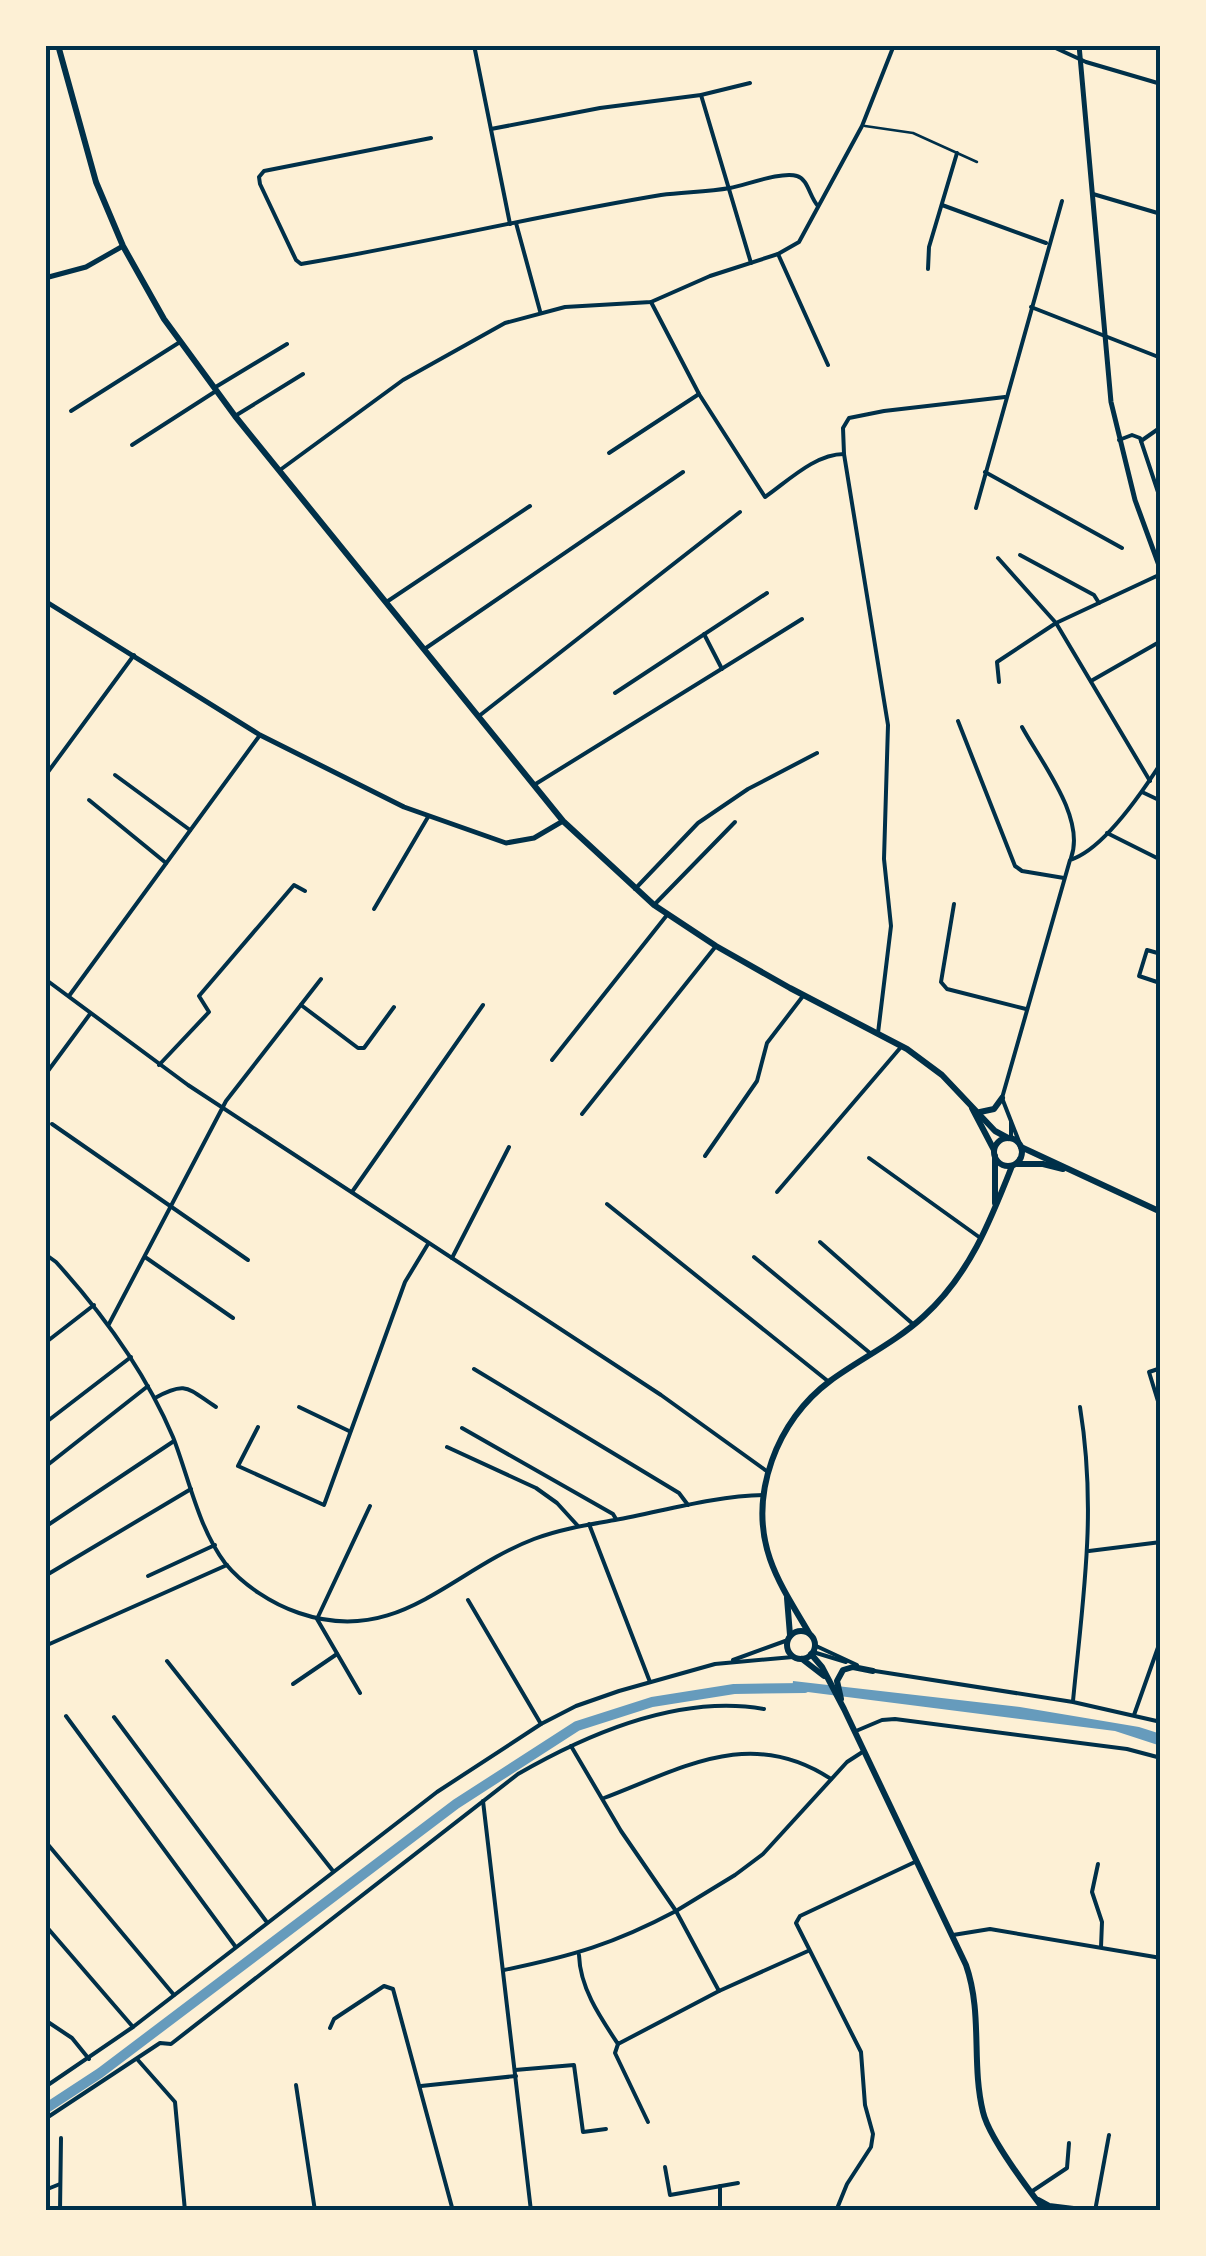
<svg xmlns="http://www.w3.org/2000/svg" width="1206" height="2256" font-family="'Roboto Condensed',sans-serif">
<rect width="100%" height="100%" fill="#fdf0d5"/>
<!-- water -->
<polygon fill="#669bbc" points="793,1681 1020,1707 1139,1727 1161,1734 1161,1746 1115,1731 792,1690"/>
<g fill="none" stroke-linecap="round" stroke-linejoin="round">
<!-- canal -->
<polyline stroke="#669bbc" stroke-width="10" points="45,2109 100,2073 456,1804 577,1726 652,1702 734,1689 805,1688"/>
<!-- service -->
<polyline stroke="#003049" stroke-width="2.5" points="865,126 913,133 977,162"/>
<!-- minor -->
<g stroke="#003049" stroke-width="4">
<polyline points="474,45 510,224"/>
<polyline points="1049,45 1086,62 1161,84"/>
<polyline points="701,95 751,263"/>
<polyline points="491,129 600,108 701,95 750,83"/>
<path d="M 431,138 L 264,171 L 259,177 L 260,184 L 296,260 L 301,264 C 421,244 540,215 661,195 C 684,192 707,192 730,188 C 746,185 782,171 797,176 C 808,179 810,198 818,206"/>
<polyline points="1093,194 1161,214"/>
<polyline points="942,205 1046,243"/>
<polyline points="516,223 540,311"/>
<polyline points="778,254 828,365"/>
<polyline points="928,269 929,247 957,153"/>
<path d="M 651,302 L 699,394 L 765,497 C 788,481 815,454 844,454"/>
<polyline points="1031,307 1161,358"/>
<polyline points="214,388 287,344"/>
<polyline points="71,411 180,342"/>
<polyline points="235,416 303,374"/>
<polyline points="1119,440 1132,435 1140,438 1161,501"/>
<polyline points="1141,441 1161,427"/>
<polyline points="132,445 216,391"/>
<polyline points="609,453 699,394"/>
<polyline points="280,470 403,380 505,323 565,307 651,302 710,276 778,254 799,242 862,126 894,45"/>
<polyline points="985,472 1122,548"/>
<polyline points="976,508 1062,201"/>
<polyline points="1020,555 1094,595 1099,603"/>
<polyline points="998,558 1056,623 1161,574"/>
<polyline points="388,601 530,506"/>
<polyline points="704,634 722,669"/>
<polyline points="426,648 683,472"/>
<polyline points="1091,681 1161,641"/>
<polyline points="999,682 997,662 1056,623 1150,781"/>
<polyline points="615,693 767,593"/>
<polyline points="479,716 740,512"/>
<polyline points="958,721 1015,866 1022,871 1064,878"/>
<path d="M 1022,727 C 1041,762 1086,818 1071,858"/>
<polyline points="115,775 190,830"/>
<polyline points="45,776 134,655"/>
<polyline points="534,785 802,619"/>
<polyline points="1142,792 1161,801"/>
<polyline points="89,800 166,863"/>
<polyline points="1107,833 1161,860"/>
<polyline points="635,889 698,823 748,789 817,753"/>
<polyline points="954,904 941,982 947,989 1026,1009"/>
<polyline points="654,905 735,822"/>
<polyline points="374,909 428,817"/>
<polyline points="1161,954 1147,950 1139,976 1157,982 1161,972"/>
<polyline points="45,979 188,1085 661,1395 768,1472"/>
<polyline points="69,996 260,735"/>
<polyline points="301,1005 358,1048 364,1048 394,1007"/>
<polyline points="878,1033 891,926 884,859 888,725 844,454 843,428 849,418 884,411 1005,397"/>
<polyline points="552,1060 667,915"/>
<polyline points="159,1065 209,1012 199,996 294,885 305,891"/>
<polyline points="45,1075 90,1014"/>
<polyline points="582,1114 716,946"/>
<polyline points="1011,1122 1011,1138"/>
<polyline points="52,1124 248,1260"/>
<path d="M 1020,1144 L 1002,1098 L 1070,860 C 1103,850 1143,791 1161,763"/>
<polyline points="705,1156 757,1081 767,1043 803,996"/>
<polyline points="869,1158 979,1237"/>
<polyline points="352,1192 483,1005"/>
<polyline points="777,1192 901,1047"/>
<polyline points="607,1204 829,1382"/>
<polyline points="820,1242 914,1325"/>
<path d="M 45,1254 L 56,1262 C 104,1315 145,1371 173,1437 C 189,1478 198,1527 225,1563 C 243,1585 272,1604 299,1613 C 398,1647 450,1571 534,1539 C 561,1529 587,1525 615,1520 C 664,1511 713,1496 764,1495"/>
<polyline points="145,1257 233,1318"/>
<polyline points="754,1257 870,1353"/>
<polyline points="452,1258 509,1147"/>
<polyline points="109,1324 226,1101 321,979"/>
<polyline points="45,1343 94,1305"/>
<polyline points="1161,1368 1149,1372 1161,1411"/>
<polyline points="474,1369 679,1493 688,1505"/>
<path d="M 155,1398 C 187,1380 188,1389 216,1407"/>
<polyline points="299,1407 349,1431"/>
<polyline points="45,1423 131,1357"/>
<polyline points="258,1427 238,1466 324,1505 405,1282 428,1244"/>
<polyline points="462,1428 613,1514 616,1519"/>
<polyline points="447,1447 536,1488 557,1503 578,1526"/>
<polyline points="45,1467 148,1386"/>
<polyline points="589,1524 650,1682"/>
<polyline points="45,1527 174,1441"/>
<polyline points="1089,1551 1161,1542"/>
<polyline points="45,1576 191,1489"/>
<polyline points="148,1576 215,1545"/>
<polyline points="468,1600 541,1724"/>
<polyline points="814,1645 857,1665"/>
<polyline points="45,1646 227,1565"/>
<polyline points="813,1652 846,1662"/>
<polyline points="733,1660 788,1640"/>
<polyline points="167,1661 333,1871"/>
<polyline points="875,1671 1073,1702 1161,1722"/>
<polyline points="293,1684 337,1654"/>
<polyline points="360,1693 317,1619 370,1506"/>
<path d="M 1073,1701 C 1083,1597 1097,1512 1080,1407"/>
<polyline points="1134,1715 1161,1639"/>
<polyline points="66,1716 235,1946"/>
<polyline points="114,1717 266,1921"/>
<polyline points="856,1731 882,1720 895,1719 1127,1749 1161,1758"/>
<polyline points="571,1746 621,1831 676,1911 735,1875 763,1854 847,1762 864,1751"/>
<path d="M 604,1798 C 683,1768 751,1726 831,1779"/>
<polyline points="483,1801 531,2211"/>
<polyline points="45,1841 174,1995"/>
<polyline points="1098,1864 1092,1892 1102,1922 1101,1947"/>
<polyline points="45,1925 133,2027"/>
<polyline points="953,1935 990,1929 1161,1958"/>
<path d="M 504,1970 C 572,1956 614,1944 676,1911 L 719,1991 L 618,2044 C 600,2017 580,1988 579,1955"/>
<polyline points="719,1991 808,1951"/>
<polyline points="45,2020 72,2038 89,2059"/>
<polyline points="330,2028 334,2019 384,1986 393,1989 453,2211"/>
<polyline points="618,2044 615,2053 648,2122"/>
<polyline points="137,2059 175,2102 185,2211"/>
<polyline points="515,2070 574,2065 583,2132 606,2129"/>
<polyline points="296,2085 315,2211"/>
<polyline points="421,2086 516,2076"/>
<polyline points="45,2087 133,2027 437,1792 541,1724 576,1706 619,1691 715,1664 793,1657"/>
<path d="M 45,2119 L 160,2043 L 171,2044 L 518,1774 C 589,1733 680,1694 764,1709"/>
<polyline points="665,2167 670,2195 738,2183"/>
<polyline points="720,2186 720,2211"/>
<polyline points="45,2190 60,2184"/>
<polyline points="1031,2192 1067,2168 1069,2143"/>
<polyline points="60,2211 61,2138"/>
<polyline points="836,2211 847,2184 871,2147 873,2134 865,2105 861,2052 796,1923 800,1916 917,1861"/>
<polyline points="1095,2211 1109,2135"/>
</g>
<!-- tertiary -->
<g stroke="#003049" stroke-width="5">
<polyline points="1079,45 1111,402 1135,500 1161,571"/>
<polyline points="45,278 86,267 123,246"/>
<polyline points="45,601 260,735 404,807 506,843 534,838 563,821"/>
</g>
<!-- secondary -->
<g stroke="#003049" stroke-width="6">
<polyline points="58,45 96,182 123,246 164,319 235,416 563,821 654,905 716,946 790,988 907,1049 942,1075 995,1131 1008,1138"/>
<polyline points="972,1108 994,1150"/>
<polyline points="980,1112 994,1109 1002,1098"/>
<circle cx="1008" cy="1152" r="14"/>
<polyline points="1021,1147 1161,1212"/>
<polyline points="1017,1164 1043,1164 1063,1169"/>
<polyline points="995,1203 995,1156"/>
<polyline points="787,1598 790,1635"/>
<circle cx="801" cy="1645" r="14"/>
<path d="M 809,1633 C 795,1609 779,1585 770,1559 C 748,1495 777,1420 830,1381 C 860,1359 896,1342 924,1316 C 969,1275 990,1222 1012,1166"/>
<path d="M 811,1654 L 822,1667 L 844,1709 L 966,1965 C 983,2014 971,2063 983,2112 C 989,2138 1028,2189 1045,2211"/>
<polyline points="802,1659 824,1676"/>
<polyline points="841,1699 837,1681 843,1670 853,1667 873,1671"/>
<polyline points="1038,2200 1049,2206 1090,2211"/>
</g>
</g>
<!-- border -->
<rect width="1206" height="2256" fill="none" stroke="#fdf0d5" stroke-width="95"/>
<rect x="48" y="48" width="1110" height="2160" fill="none" stroke="#003049" stroke-width="4"/>
</svg>
